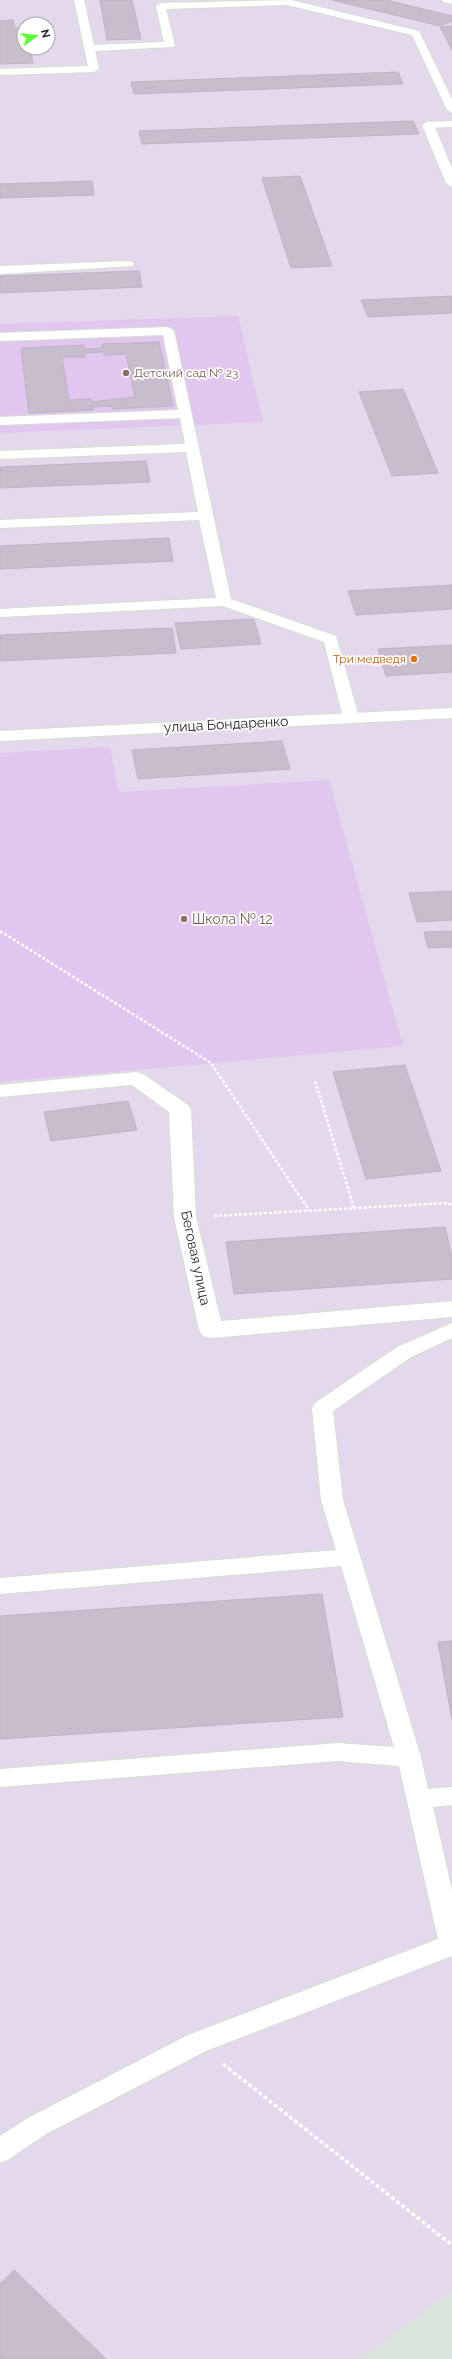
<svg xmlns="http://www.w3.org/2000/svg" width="452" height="2359" font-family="Raleway,sans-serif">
<rect width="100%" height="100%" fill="#e3d8ec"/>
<!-- industrial -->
<polygon fill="#dae3dc" points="448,2293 452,2293 452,2359 361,2359"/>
<!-- education -->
<g fill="#e1c6ef">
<polygon points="238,316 263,422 0,433 0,324"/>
<polygon points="110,747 119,792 329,780 403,1046 0,1082 0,753"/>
</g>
<!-- building -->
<g fill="#c7bdcd" stroke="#bfb2c7" fill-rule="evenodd">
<polygon points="100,0 132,0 141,39 107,40"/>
<polygon points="332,0 386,0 452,16 452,21 440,26"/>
<polygon points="13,20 15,28 24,28 24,48 30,48 33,63 0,64 0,21"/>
<polygon points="452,26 452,50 440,27"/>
<polygon points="398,72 403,84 134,94 131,82"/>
<polygon points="413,121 419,134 142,144 139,131"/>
<polygon points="300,176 332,266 291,268 262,178"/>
<polygon points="92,181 94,195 0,198 0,184"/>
<polygon points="139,271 142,287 0,293 0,276"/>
<polygon points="452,296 452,313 368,317 361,300"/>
<path d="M 159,342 L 173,406 L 112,409 L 112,406 L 92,407 L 93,410 L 29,413 L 21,348 L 84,345 L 85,349 L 102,348 L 102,344 ZM 103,352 L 104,355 L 126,354 L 135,397 L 91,402 L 91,399 L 69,400 L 62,357 L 85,357 L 85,353 Z"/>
<polygon points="403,389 438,473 392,476 359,392"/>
<polygon points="146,461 150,482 0,488 0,467"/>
<polygon points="169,538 173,561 0,569 0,546"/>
<polygon points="452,585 452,609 356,615 348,591"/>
<polygon points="254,619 261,644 181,649 175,623"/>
<polygon points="172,628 176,653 0,661 0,635"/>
<polygon points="452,645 452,672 386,676 378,649"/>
<polygon points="282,741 290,769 138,779 132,750"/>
<polygon points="452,891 452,920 417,922 409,893"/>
<polygon points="452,931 452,947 428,948 424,932"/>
<polygon points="405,1065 441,1171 366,1179 333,1072"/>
<polygon points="128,1101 137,1130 51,1141 44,1112"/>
<polygon points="445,1227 452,1257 452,1279 234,1294 226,1242"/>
<polygon points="322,1594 343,1717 0,1739 0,1616"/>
<polygon points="452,1641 452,1720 438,1642"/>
<polygon points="14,2270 106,2359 0,2359 0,2284"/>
</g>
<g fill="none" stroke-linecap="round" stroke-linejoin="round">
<!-- lane casing -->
<g stroke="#d2e2cd" stroke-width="2">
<g id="lane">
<polygon points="74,0 84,0 94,45 164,42 156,6 161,3 291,0 419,31 452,99 452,113 447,110 412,35 287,5 166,9 175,45 173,47 95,51 99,69 94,72 0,75 0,69 88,66"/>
<polygon points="452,121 452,127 428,128 423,125 428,122"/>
<polygon points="128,261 132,262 134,264 132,266 0,274 0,266"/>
<polygon points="168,327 174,331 231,599 336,636 359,717 356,720 346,720 343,717 324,642 223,606 0,617 0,609 216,598 199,520 0,528 0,520 198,512 186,452 0,459 0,451 185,444 180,418 0,425 0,417 178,410 163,335 0,341 0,333"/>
<polygon points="452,1323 452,1338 411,1357 333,1411 343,1500 421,1757 428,1789 452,1787 452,1805 433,1807 452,1890 452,1956 206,2051 46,2134 9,2159 0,2163 0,2136 28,2118 188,2035 438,1939 399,1766 338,1761 0,1787 0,1769 338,1743 394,1747 341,1566 0,1594 0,1578 336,1550 321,1500 312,1408 315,1403 397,1347"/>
</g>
</g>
<!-- street casing -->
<g stroke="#d2e2cd" stroke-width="2">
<g id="street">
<polygon points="428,121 434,125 452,168 452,187 446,183 422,125"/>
<polygon points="452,708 452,718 0,741 0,731"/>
<polygon points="136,1072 143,1074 188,1105 191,1110 196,1217 221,1321 452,1301 452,1317 211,1338 203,1336 199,1330 174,1217 169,1112 132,1085 0,1097 0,1085"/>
</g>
</g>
<!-- secondary casing -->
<g stroke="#d2e2cd" stroke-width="2">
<polygon id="secondary" points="442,0 452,0 452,4 444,2"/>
</g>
<!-- path-far1 -->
<g stroke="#fff" stroke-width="2.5" stroke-dasharray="3 2" stroke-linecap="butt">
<polyline points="0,931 211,1063 309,1210"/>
<polyline points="315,1081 354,1208"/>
<polyline points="214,1216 447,1203 452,1205"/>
</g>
<!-- path -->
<polyline stroke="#fff" stroke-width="3.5" stroke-dasharray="4 2.5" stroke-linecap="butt" points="223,2064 452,2245"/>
<!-- lane -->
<use href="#lane" fill="#fff" fill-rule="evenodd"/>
<!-- street -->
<use href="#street" fill="#fff" fill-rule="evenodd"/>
<!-- secondary -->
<use href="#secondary" fill="#fff" fill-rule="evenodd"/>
</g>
<!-- markers -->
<g fill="#8d6e63" stroke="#fff" stroke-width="1.5">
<circle cx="126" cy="373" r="4"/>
<circle cx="184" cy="919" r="4"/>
</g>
<circle fill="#e8710a" stroke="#fff" stroke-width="1.5" cx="414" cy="659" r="4"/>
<g text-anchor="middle" stroke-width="3.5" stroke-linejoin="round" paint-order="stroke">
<!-- far-education labels -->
<g font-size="12" fill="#785e54" stroke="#fff" text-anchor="start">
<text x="134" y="377">Детский сад № 23</text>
</g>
<!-- far-food labels -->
<g font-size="12" fill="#c56008" stroke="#fff" text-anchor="end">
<text x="406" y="663">Три медведя</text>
</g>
<!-- street labels -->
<g font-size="14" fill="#282828" stroke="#fff">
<text transform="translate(226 724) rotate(-3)" y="5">улица Бондаренко</text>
<text transform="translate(196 1258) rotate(78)" y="5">Беговая улица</text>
</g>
<!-- education labels -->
<g font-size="14" fill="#785e54" stroke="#fff" text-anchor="start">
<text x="192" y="924">Школа № 12</text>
</g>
</g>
<!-- north arrow -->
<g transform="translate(36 36) rotate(75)"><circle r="19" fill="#ffffff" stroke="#a9a9a9"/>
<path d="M0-3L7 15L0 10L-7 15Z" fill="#5bff32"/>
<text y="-6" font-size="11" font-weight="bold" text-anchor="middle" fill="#282828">N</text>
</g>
</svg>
